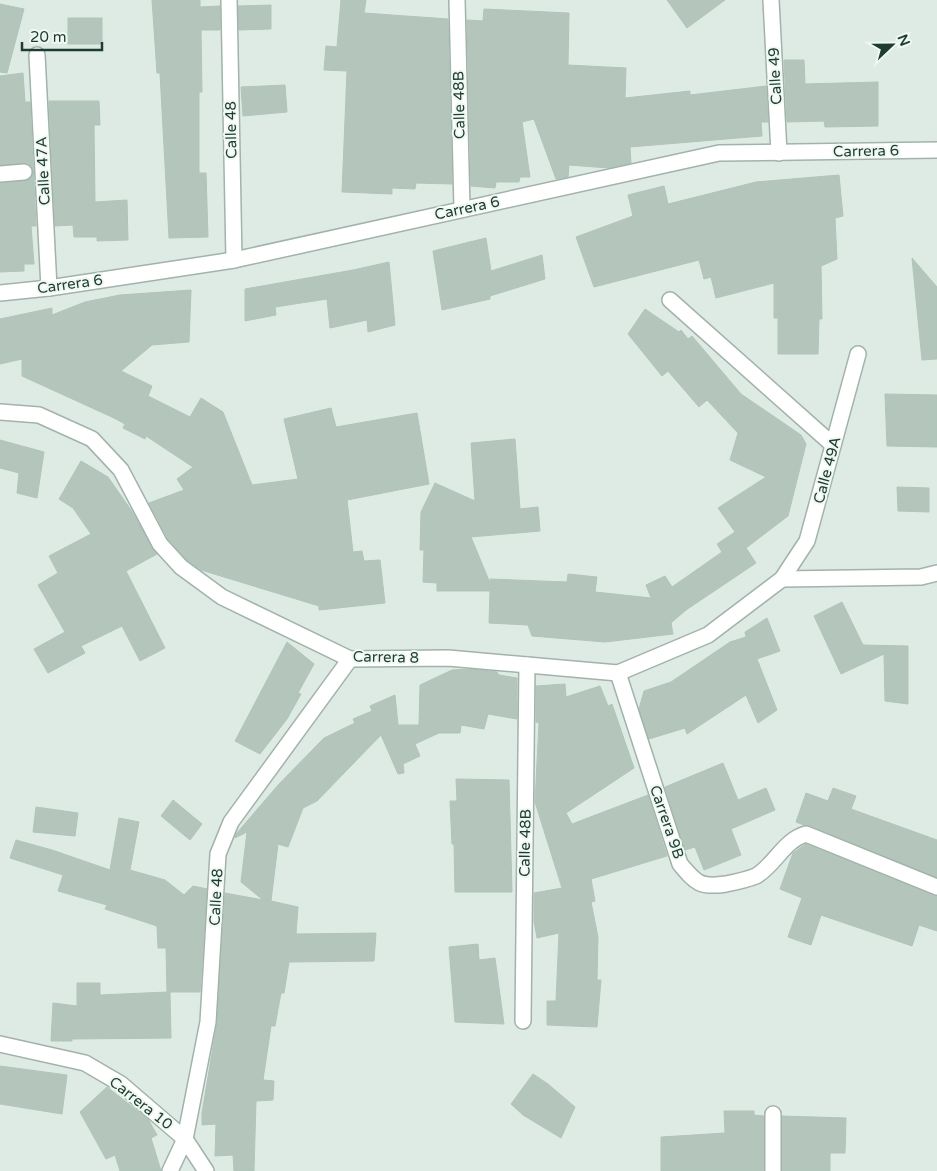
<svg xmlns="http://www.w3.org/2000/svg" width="937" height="1171" font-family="'Varela Round',sans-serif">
<rect width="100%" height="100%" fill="#deebe4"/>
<!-- building -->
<g fill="#b4c6bc" stroke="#b0c5ba">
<polygon points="152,0 200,0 200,7 220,6 220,30 201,30 202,92 199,92 199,173 206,173 208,237 169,238 160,73 157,73"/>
<polygon points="341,0 366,0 364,13 448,19 452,184 416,183 415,189 392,188 392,194 342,192 347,71 324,70 326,46 337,47"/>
<polygon points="667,0 725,0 687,28"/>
<polygon points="0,4 24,9 7,73 0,72"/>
<polygon points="271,5 271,29 239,30 238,6"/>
<polygon points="484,9 569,13 568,65 626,68 625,98 690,91 690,95 766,86 768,122 761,122 762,136 630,147 631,163 609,168 569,165 568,177 556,179 534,119 522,122 530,177 520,177 519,182 496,182 495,188 471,186 467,20 483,21"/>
<rect x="68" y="18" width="34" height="26"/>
<polygon points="784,60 804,60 805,84 878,82 878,126 825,127 824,121 787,122"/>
<polygon points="23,73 25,102 30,102 36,226 31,226 34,264 24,264 24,271 0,272 0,183 25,181 30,179 33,172 28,163 0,165 0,76"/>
<polygon points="285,85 287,112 243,116 241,87"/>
<polygon points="49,101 99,101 100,125 94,125 95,202 127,200 128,240 97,241 97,237 74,237 73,225 55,226"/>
<polygon points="839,175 843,216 835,218 837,259 821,266 822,319 819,319 818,354 778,354 778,318 774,318 774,283 716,298 711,277 704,279 699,260 594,287 576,237 633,216 628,195 664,186 668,204 756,182"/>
<polygon points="486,238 491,271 542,255 545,279 490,296 490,299 442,310 433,251"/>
<polygon points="912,258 937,287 937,359 922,360"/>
<polygon points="389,262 395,325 368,332 367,320 330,328 327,299 275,307 276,315 245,321 245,289 353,270"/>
<polygon points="191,290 189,342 152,345 121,371 152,386 148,396 190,417 201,398 223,412 252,485 298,479 284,419 331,408 336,427 417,413 429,484 347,500 353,552 362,551 364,561 380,560 385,603 319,610 319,606 201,570 187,560 168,539 149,503 184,490 177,479 193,467 146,436 145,439 123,428 125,424 114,418 22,376 22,359 0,364 0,319 52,308 52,315 85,302 120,295"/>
<polygon points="645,309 679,332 681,330 688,339 692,336 741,394 801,435 806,444 788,516 746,548 756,563 686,610 671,623 673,634 605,642 532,636 528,625 489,623 490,591 437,591 437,583 423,582 424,550 420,550 421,512 435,483 475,501 471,443 515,439 520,509 538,507 540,531 471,537 490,583 490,579 567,582 568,574 597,577 595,592 651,598 646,585 665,576 672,587 722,552 717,544 735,532 718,508 766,477 730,460 738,433 707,400 699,407 668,371 662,376 628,334"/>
<polygon points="885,394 937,395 937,447 887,446"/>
<polygon points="0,440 44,452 37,498 17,493 19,473 0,468"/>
<polygon points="81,461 108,477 131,510 157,554 126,571 165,648 140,661 122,626 81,646 85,653 48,673 34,649 65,632 38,585 58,573 49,556 91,534 73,508 59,499"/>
<polygon points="897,487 929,488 929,512 898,511"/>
<polygon points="842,602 863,645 908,646 908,704 885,701 884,654 841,674 814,616"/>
<polygon points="767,618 780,651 757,659 777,710 758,723 746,695 687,734 685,728 649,739 639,709 644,691 671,682 730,642 746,637 745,632"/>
<polygon points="287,642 314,664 298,693 301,694 287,719 260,754 235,741"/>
<polygon points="471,669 497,672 499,675 517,678 517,719 488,714 484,729 461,725 460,733 439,733 415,744 420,756 403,764 404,773 398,774 381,735 317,801 303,808 288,847 278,844 271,901 298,907 296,934 376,933 374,961 289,962 284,993 281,993 275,1026 271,1026 263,1080 274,1081 273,1100 256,1101 254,1171 234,1171 233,1155 215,1156 216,1124 202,1125 202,1113 217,1023 225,893 263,900 241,882 247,832 235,838 236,834 279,784 324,738 355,723 353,719 372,711 370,706 395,695 398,725 419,725 420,685 452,670"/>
<polygon points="565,684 566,697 600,686 608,706 612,704 634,768 566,813 572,824 648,795 667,856 591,879 595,901 591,902 598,937 597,980 601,980 597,1027 547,1025 547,1001 556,1001 559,933 537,938 534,921 534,893 562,888 535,802 539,723 536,722 536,686"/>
<polygon points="723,763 738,800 766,788 775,810 731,829 741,855 704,870 695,847 685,850 665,787"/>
<polygon points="456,779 509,780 512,892 455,892 454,844 452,844 450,801 457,801"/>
<polygon points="833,788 856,796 851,809 937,840 937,877 796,822 806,793 828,801"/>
<polygon points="173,800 202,824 190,840 161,816"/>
<polygon points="36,807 78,813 75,836 33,832"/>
<polygon points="119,818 139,822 130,870 165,880 184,895 193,886 207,889 200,992 170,992 171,1038 72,1039 72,1041 51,1041 53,1003 77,1006 77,983 100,983 100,995 167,992 166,948 158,948 157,926 105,909 107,905 58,891 63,875 10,858 16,840 52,850 110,870"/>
<polygon points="806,844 937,896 937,931 919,925 912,946 821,915 811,945 788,937 802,898 780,889 793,853"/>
<polygon points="478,944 479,960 495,958 504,1024 455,1022 449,947"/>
<polygon points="0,1066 67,1075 62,1114 0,1104"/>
<polygon points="533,1074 548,1084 575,1107 561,1138 523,1115 511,1104"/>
<polygon points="107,1087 148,1119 157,1135 151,1138 161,1171 120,1171 115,1155 106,1159 80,1112"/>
<polygon points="724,1111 754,1111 754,1115 764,1116 764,1171 661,1171 661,1137 725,1133"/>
<polygon points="782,1116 846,1118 845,1153 830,1153 830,1171 782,1171"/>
</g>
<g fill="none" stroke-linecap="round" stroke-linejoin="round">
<!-- street casing -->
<g stroke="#a1b3aa" stroke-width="18">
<g id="street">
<polyline points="229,0 234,260"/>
<polyline points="457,0 462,209"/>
<polyline points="771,0 779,153"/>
<polyline points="37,55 49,288"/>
<polyline points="0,174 24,172"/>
<polyline points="0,293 49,288 234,260 719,153 937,150"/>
<polyline points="670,300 833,445"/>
<polyline points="0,412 39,415 92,439 121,470 160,544 181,567 222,597 350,659 448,658 618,673 708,635 782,579 807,541 858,354"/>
<polyline points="782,579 921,577 937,573"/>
<path d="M 618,673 L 680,864 C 696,883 700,888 726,884 C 736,882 746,880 756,876 C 775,865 784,840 806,834 L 937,887"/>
<polyline points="523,1021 527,665"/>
<polyline points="0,1044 85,1063 121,1084 185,1139 206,1171"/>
<polyline points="170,1171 185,1139 208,1022 218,854 231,822 350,659"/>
<polyline points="773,1171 773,1114"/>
</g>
</g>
<!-- street -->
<use href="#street" stroke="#fff" stroke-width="15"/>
</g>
<g text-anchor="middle" stroke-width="4" stroke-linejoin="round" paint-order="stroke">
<!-- street labels -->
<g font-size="15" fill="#1e3c30" stroke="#eff8f2">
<text transform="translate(775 76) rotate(-93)" y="5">Calle 49</text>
<text transform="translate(459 105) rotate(-91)" y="5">Calle 48B</text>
<text transform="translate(231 130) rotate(-91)" y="5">Calle 48</text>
<text transform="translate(866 151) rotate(-1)" y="5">Carrera 6</text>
<text transform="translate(43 171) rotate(-93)" y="5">Calle 47A</text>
<text transform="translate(467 208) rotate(-12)" y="5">Carrera 6</text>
<text transform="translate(70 284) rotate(-8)" y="5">Carrera 6</text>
<text transform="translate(827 470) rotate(-75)" y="5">Calle 49A</text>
<text transform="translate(386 657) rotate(1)" y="5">Carrera 8</text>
<text transform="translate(667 822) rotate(71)" y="5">Carrera 9B</text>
<text transform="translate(525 843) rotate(-89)" y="5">Calle 48B</text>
<text transform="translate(216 897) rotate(-87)" y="5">Calle 48</text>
<text transform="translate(141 1103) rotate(38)" y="5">Carrera 10</text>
</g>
</g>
<!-- north arrow -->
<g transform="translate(892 45) rotate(68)" stroke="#eff8f2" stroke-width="4" paint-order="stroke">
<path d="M0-4L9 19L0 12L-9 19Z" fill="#1e3c30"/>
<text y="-8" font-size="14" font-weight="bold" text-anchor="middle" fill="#1e3c30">N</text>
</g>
<!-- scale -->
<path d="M22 42v8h80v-8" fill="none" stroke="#1e3c30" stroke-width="2.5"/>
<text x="30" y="42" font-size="15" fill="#1e3c30" stroke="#eff8f2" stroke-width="4" paint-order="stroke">20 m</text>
</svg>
